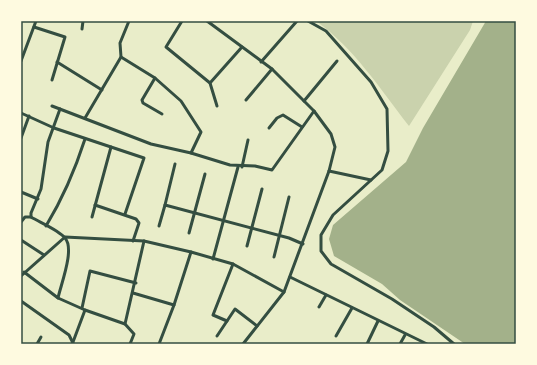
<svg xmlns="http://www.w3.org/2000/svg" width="537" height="365" font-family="Inter,sans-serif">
<rect width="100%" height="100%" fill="#e9edc9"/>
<!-- green -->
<path fill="#cad2ad" d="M 316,21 L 473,21 L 470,30 L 409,126 C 381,90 354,48 316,21 Z"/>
<!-- water -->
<polygon fill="#a3b18a" points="486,21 516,21 516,344 465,344 400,300 382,284 334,256 329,239 333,225 406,162 423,128"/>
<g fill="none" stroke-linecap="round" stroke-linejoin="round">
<!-- minor -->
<g stroke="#344e41" stroke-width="3">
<polyline points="182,21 166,47 210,83 217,106"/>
<polyline points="207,21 272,69 314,111 331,134 335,147 329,171 284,292 243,344"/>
<polyline points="308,21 326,31 371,82 387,109 388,151 382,170 333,215 321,235 321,251 331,264 392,299 434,327 454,344"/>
<polyline points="34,27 65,37 52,80"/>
<polyline points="82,29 83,21"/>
<polyline points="121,57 155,78 181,101 201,132 191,153"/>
<polyline points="21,61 36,21"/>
<polyline points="57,62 102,90"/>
<polyline points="261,62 297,21"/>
<polyline points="155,78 142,100 143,103 162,114"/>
<polyline points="210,83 242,47"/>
<polyline points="246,100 272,69"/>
<polyline points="304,101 337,61"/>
<polyline points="52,106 151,144 191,153 230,165 255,166 272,170 314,111"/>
<path d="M 60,109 L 48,142 L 41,189 L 31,213 L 31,217 C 39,222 59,230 65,238 C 75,249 61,284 58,298 L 85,310 L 73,342"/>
<polyline points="21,113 54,128 144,158 125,214"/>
<polyline points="85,118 121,57 120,43 129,21"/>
<polyline points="269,128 277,118 283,115 302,127"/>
<polyline points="21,138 29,116"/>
<polyline points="175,164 165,205 289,238 303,244"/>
<polyline points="242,167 248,140"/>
<polyline points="329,171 371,180"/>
<polyline points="21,192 38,199"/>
<polyline points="95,205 136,219 139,223 133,241"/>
<polyline points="92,217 111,147"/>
<polyline points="21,222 25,217 31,217"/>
<path d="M 46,226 C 63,198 75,170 85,139"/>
<polyline points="159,226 165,205"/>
<polyline points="189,233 205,174"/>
<polyline points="21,240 44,255"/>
<polyline points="247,246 262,189"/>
<polyline points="274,257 289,197"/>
<polyline points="213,259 238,167"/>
<polyline points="24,272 58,298"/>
<polyline points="21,276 65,237 144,241 191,252 233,264 284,292"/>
<polyline points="290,277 427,344"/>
<polyline points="133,293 174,305"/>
<polyline points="21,301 69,335 73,343"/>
<polyline points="319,307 326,295"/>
<polyline points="82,308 90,271 136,283"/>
<polyline points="85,310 125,324 134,334 130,344"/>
<polyline points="227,321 213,315 233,264"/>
<polyline points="125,324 144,241"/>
<polyline points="217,336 235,309 257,326"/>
<polyline points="336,336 352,308"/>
<polyline points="37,344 41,337"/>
<polyline points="159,344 174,305 191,252"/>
<polyline points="367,344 378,321"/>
<polyline points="400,344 405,335"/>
</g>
</g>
<!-- border -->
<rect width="537" height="365" fill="none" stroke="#fefae0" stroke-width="44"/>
<rect x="22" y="22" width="493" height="321" fill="none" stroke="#344e41" stroke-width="1.5"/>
</svg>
